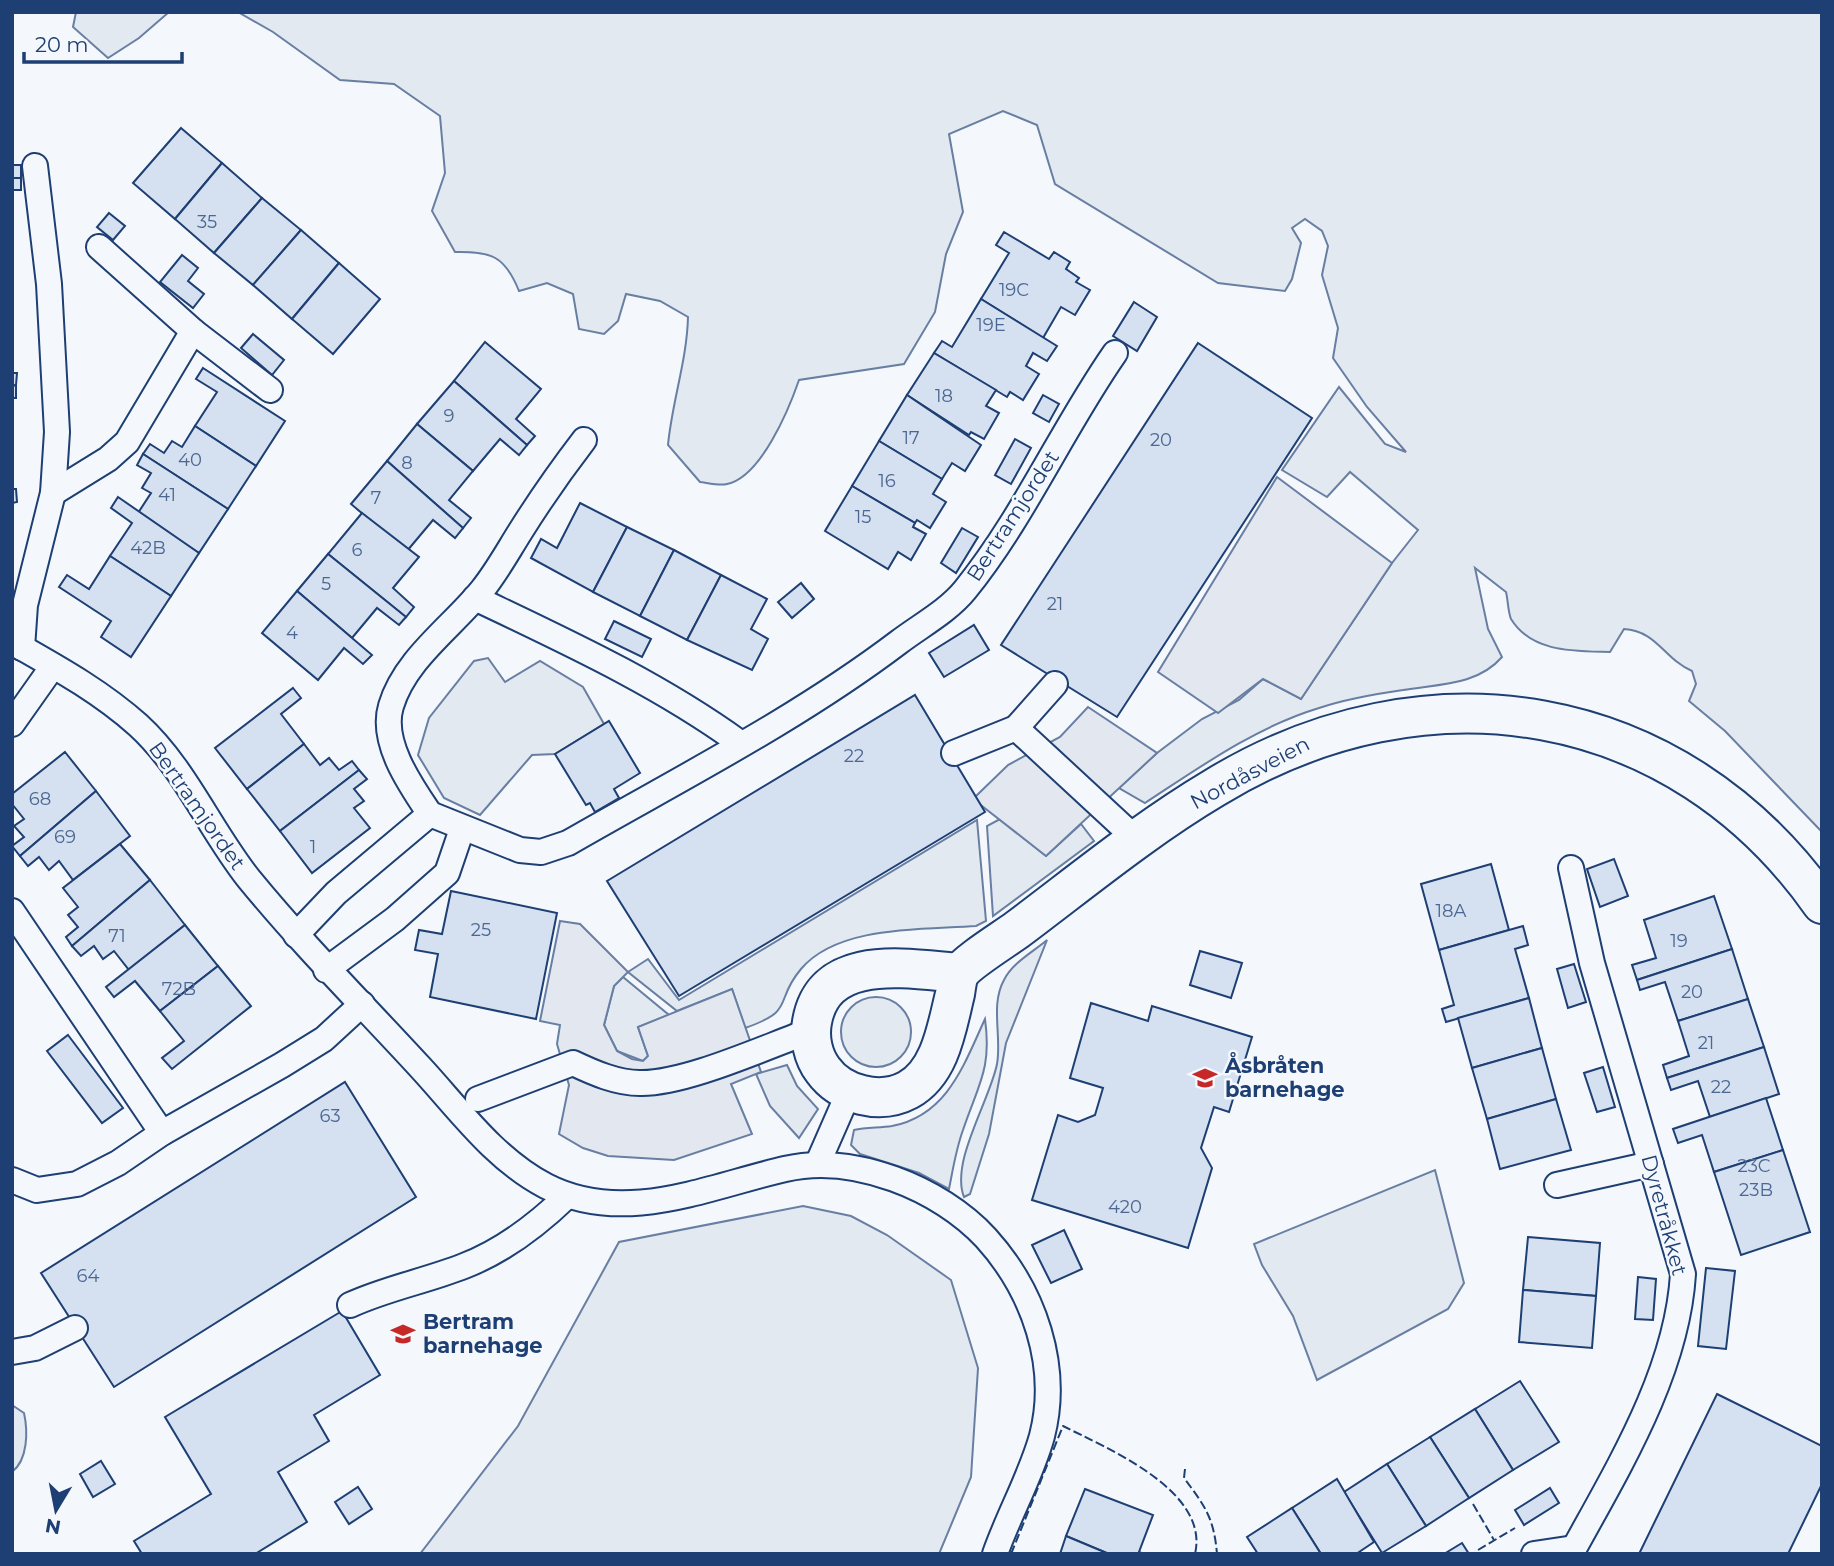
<svg xmlns="http://www.w3.org/2000/svg" width="1834" height="1566" font-family="Montserrat,sans-serif">
<rect width="100%" height="100%" fill="#f4f7fb"/>
<!-- green -->
<g fill="#e3e9f0" stroke="#687fa3" stroke-width="2">
<polygon points="76,12 169,12 139,38 108,58 73,27"/>
<path d="M 238,12 L 1822,12 L 1822,832 L 1725,731 L 1689,701 L 1696,684 L 1692,671 C 1664,659 1657,631 1624,629 L 1610,652 C 1575,651 1532,653 1511,619 C 1508,612 1508,600 1506,592 L 1475,568 L 1488,629 L 1502,657 C 1477,686 1437,684 1403,690 C 1375,694 1346,699 1319,708 C 1256,727 1200,767 1145,803 L 1119,788 L 1157,753 L 1202,719 L 1239,700 L 1263,679 L 1301,699 L 1392,563 L 1418,530 L 1350,472 L 1327,497 L 1282,470 L 1339,387 L 1385,444 L 1406,452 L 1367,407 L 1333,358 L 1338,328 L 1322,275 L 1328,246 L 1322,231 L 1305,219 L 1292,228 L 1301,243 L 1292,279 L 1285,291 L 1218,283 L 1055,184 L 1037,125 L 1003,111 L 949,134 L 963,212 L 946,254 L 935,312 L 904,364 L 799,380 C 789,409 761,477 727,484 C 720,486 708,483 700,482 L 668,445 C 672,402 687,360 688,317 L 660,301 L 626,294 L 618,321 L 604,334 L 579,329 L 573,294 L 547,283 L 519,291 C 505,256 491,251 455,252 L 432,211 L 445,173 L 440,116 L 394,84 L 340,80 L 273,32 Z"/>
<polygon points="488,658 505,682 540,661 583,687 604,724 555,754 532,755 480,815 444,798 418,755 429,718 474,661"/>
<polygon points="1000,819 1046,856 1081,824 1094,841 993,916 987,826"/>
<path d="M 977,820 L 986,921 L 976,926 C 923,930 838,925 801,969 C 773,1002 797,1010 745,1028 L 732,989 L 677,1011 L 628,972 L 648,959 L 679,1000 Z"/>
<path d="M 1047,940 L 1006,1043 L 989,1134 L 970,1194 L 964,1197 C 950,1162 990,1100 997,1064 C 1002,1037 990,1005 1004,980 C 1012,963 1033,952 1047,940 Z"/>
<polygon points="623,977 669,1015 638,1027 648,1056 643,1061 617,1051 604,1025 614,986"/>
<circle cx="876" cy="1032" r="35"/>
<path d="M 985,1019 C 992,1069 978,1085 963,1130 C 956,1149 953,1169 949,1189 L 919,1173 L 860,1154 L 851,1145 L 854,1130 C 866,1127 879,1128 892,1126 C 948,1115 964,1064 985,1019 Z"/>
<polygon points="787,1065 797,1086 818,1109 799,1138 770,1106 756,1074"/>
<polygon points="1435,1170 1464,1283 1448,1309 1317,1380 1293,1316 1262,1265 1254,1244"/>
<polygon points="803,1206 851,1216 887,1235 951,1280 978,1368 971,1477 939,1554 420,1554 518,1426 619,1242"/>
<path d="M 12,1405 L 24,1413 C 28,1431 28,1460 12,1472 Z"/>
</g>
<!-- parking -->
<g fill="#e3e8f0" stroke="#687fa3" stroke-width="2">
<polygon points="1277,477 1392,563 1301,699 1263,679 1218,713 1158,672"/>
<polygon points="1088,707 1157,753 1046,856 973,799 1008,765 1060,737"/>
<polygon points="560,921 580,924 628,972 614,986 604,1025 617,1051 632,1059 643,1061 648,1056 638,1027 732,989 761,1072 731,1084 752,1134 674,1160 608,1156 583,1148 559,1134 569,1085 557,1044 560,1025 540,1021"/>
</g>
<!-- building -->
<g fill="#d5e0f0" stroke="#1d3f73" stroke-width="2">
<polygon points="181,128 222,163 175,219 133,183"/>
<polygon points="222,163 262,198 214,253 175,219"/>
<rect x="12" y="165" width="9" height="13"/>
<rect x="12" y="178" width="9" height="12"/>
<polygon points="262,198 301,230 253,285 214,253"/>
<polygon points="109,213 125,226 113,240 97,227"/>
<polygon points="301,230 339,263 292,319 253,285"/>
<polygon points="1004,232 1049,259 1054,252 1070,262 1066,269 1079,278 1076,282 1090,290 1075,315 1061,307 1043,338 981,299 1009,253 996,245"/>
<polygon points="182,255 198,268 188,281 204,294 193,308 160,282"/>
<polygon points="339,263 380,299 333,354 292,319"/>
<polygon points="981,299 1057,346 1047,361 1033,353 1026,366 1039,374 1023,400 1010,392 1007,397 934,353 942,341 952,347"/>
<polygon points="1134,302 1157,317 1137,351 1113,336"/>
<polygon points="253,334 284,360 272,375 241,348"/>
<polygon points="485,342 541,389 516,419 535,436 527,445 454,381"/>
<polygon points="1198,343 1312,418 1117,717 1001,645"/>
<polygon points="934,353 996,390 986,406 999,413 984,439 971,432 969,435 907,395"/>
<polygon points="203,368 285,421 256,466 195,426 217,392 196,379"/>
<polygon points="12,373 17,373 16,385 12,386"/>
<polygon points="454,381 527,445 519,455 500,439 473,471 417,424"/>
<polygon points="16,385 16,398 12,398 12,386"/>
<polygon points="907,395 981,445 965,471 952,463 942,479 879,441"/>
<polygon points="1043,395 1059,404 1049,422 1033,413"/>
<polygon points="417,424 473,471 449,500 471,518 463,528 387,461"/>
<polygon points="195,426 256,466 228,509 143,454 150,444 164,453 172,441 182,447"/>
<polygon points="1015,439 1031,448 1011,484 995,475"/>
<polygon points="879,441 942,479 933,494 946,502 930,528 917,520 915,523 852,486"/>
<polygon points="143,454 228,509 199,553 138,513 151,493 142,488 151,473 137,465"/>
<polygon points="387,461 463,528 455,538 433,520 407,551 351,504"/>
<polygon points="852,486 915,523 913,527 926,534 911,560 898,552 888,569 825,531"/>
<polygon points="12,489 16,489 17,502 12,503"/>
<polygon points="118,497 199,553 171,596 110,556 132,523 111,508"/>
<polygon points="580,503 627,527 593,592 531,558 541,539 557,548"/>
<polygon points="362,513 419,557 393,588 414,607 406,617 328,554"/>
<polygon points="627,527 674,550 640,616 593,592"/>
<polygon points="962,528 978,537 956,573 941,563"/>
<polygon points="674,550 721,575 687,640 640,616"/>
<polygon points="328,554 406,617 399,625 377,608 352,638 297,591"/>
<polygon points="110,556 171,596 131,657 101,637 111,621 59,587 67,575 89,589"/>
<polygon points="721,575 767,599 751,629 768,639 752,670 687,640"/>
<polygon points="801,583 814,599 792,618 778,602"/>
<polygon points="297,591 372,655 363,664 344,648 318,680 262,633"/>
<polygon points="614,621 651,639 642,657 605,639"/>
<polygon points="974,625 989,650 944,677 929,653"/>
<polygon points="293,688 301,698 281,714 304,744 247,789 215,748"/>
<polygon points="915,695 985,812 679,996 607,881"/>
<polygon points="609,721 640,773 614,789 619,798 595,812 590,803 586,805 555,754"/>
<polygon points="304,744 320,765 329,758 339,770 352,761 359,770 280,831 247,789"/>
<polygon points="65,752 96,791 20,856 12,846 24,837 14,826 24,819 12,804 12,794"/>
<polygon points="359,770 367,779 354,789 364,801 354,808 370,828 312,873 280,831"/>
<polygon points="96,791 130,836 73,880 59,861 49,870 39,857 28,866 20,856"/>
<polygon points="120,844 150,880 72,946 66,937 78,927 68,915 78,907 63,888"/>
<polygon points="1614,859 1628,896 1600,907 1587,869"/>
<polygon points="1491,864 1509,930 1439,950 1421,884"/>
<polygon points="150,880 185,925 129,970 114,951 103,959 94,946 81,956 72,946"/>
<polygon points="451,891 557,913 536,1019 430,997 438,954 415,950 419,930 442,934"/>
<polygon points="1714,896 1732,949 1637,980 1632,965 1656,958 1644,920"/>
<polygon points="185,925 218,966 160,1011 135,981 114,997 106,987"/>
<polygon points="1523,926 1528,945 1515,949 1529,998 1446,1022 1442,1009 1454,1005 1439,950"/>
<polygon points="1732,949 1748,999 1678,1021 1665,982 1640,990 1637,980"/>
<polygon points="1200,951 1242,963 1231,998 1190,985"/>
<polygon points="1574,964 1586,1002 1568,1008 1557,969"/>
<polygon points="218,966 251,1006 172,1069 162,1058 184,1041 160,1011"/>
<polygon points="1529,998 1542,1048 1472,1068 1458,1018"/>
<polygon points="1748,999 1764,1047 1667,1078 1663,1065 1689,1056 1678,1021"/>
<polygon points="1091,1003 1148,1021 1152,1006 1252,1037 1229,1112 1214,1107 1201,1148 1212,1168 1188,1248 1032,1200 1058,1115 1078,1122 1095,1115 1103,1088 1070,1078"/>
<polygon points="68,1035 123,1108 102,1123 47,1051"/>
<polygon points="1764,1047 1779,1094 1710,1117 1698,1081 1671,1090 1667,1078"/>
<polygon points="1542,1048 1556,1099 1487,1119 1472,1068"/>
<polygon points="1603,1067 1615,1107 1597,1112 1584,1073"/>
<polygon points="345,1082 416,1197 114,1387 41,1273"/>
<polygon points="1766,1098 1783,1150 1714,1172 1702,1135 1678,1143 1673,1129"/>
<polygon points="1556,1099 1571,1150 1500,1169 1487,1119"/>
<polygon points="1783,1150 1810,1232 1741,1255 1714,1172"/>
<polygon points="1064,1230 1082,1269 1051,1283 1032,1245"/>
<polygon points="1528,1237 1600,1243 1596,1296 1523,1290"/>
<polygon points="1706,1268 1735,1271 1726,1349 1698,1346"/>
<polygon points="1638,1277 1656,1279 1653,1320 1635,1319"/>
<polygon points="1523,1290 1596,1296 1592,1348 1519,1342"/>
<polygon points="342,1311 380,1375 314,1415 329,1441 278,1472 307,1522 255,1554 142,1554 134,1541 211,1494 165,1417"/>
<polygon points="1520,1381 1559,1442 1513,1470 1475,1409"/>
<polygon points="1717,1394 1822,1446 1822,1484 1788,1554 1639,1554"/>
<polygon points="1475,1409 1513,1470 1469,1498 1430,1437"/>
<polygon points="1430,1437 1469,1498 1426,1526 1387,1464"/>
<polygon points="101,1461 115,1484 93,1497 80,1474"/>
<polygon points="1387,1464 1426,1526 1382,1553 1344,1492"/>
<polygon points="1337,1479 1374,1542 1356,1554 1321,1554 1292,1508"/>
<polygon points="358,1487 372,1509 349,1524 335,1502"/>
<polygon points="1550,1488 1559,1503 1524,1525 1515,1510"/>
<polygon points="1085,1489 1153,1515 1139,1552 1144,1554 1109,1554 1066,1536"/>
<polygon points="1292,1508 1321,1554 1258,1554 1247,1537"/>
<polygon points="1066,1536 1109,1554 1060,1554"/>
<polygon points="1462,1543 1469,1554 1444,1554"/>
</g>
<g fill="none" stroke-linecap="round" stroke-linejoin="round">
<!-- service casing -->
<g stroke="#1d3f73" stroke-width="28">
<g id="service">
<polyline points="193,331 270,390"/>
<polyline points="53,493 108,459 127,442 193,331 99,247"/>
<path d="M 475,598 C 567,642 657,683 740,743"/>
<path d="M 12,642 C 56,667 100,691 138,725 C 185,768 210,830 249,879 C 303,945 362,1004 420,1067 C 458,1108 494,1159 546,1186 C 624,1226 707,1187 785,1169 C 853,1153 940,1188 986,1238 C 1034,1291 1060,1366 1042,1436 C 1031,1476 1009,1514 995,1554"/>
<polyline points="22,648 25,605 53,493 57,432 49,284 35,166"/>
<polyline points="12,724 53,666"/>
<polyline points="1016,728 1137,840"/>
<polyline points="954,753 1016,728 1055,684"/>
<path d="M 430,814 L 520,850 L 541,852 L 568,843 C 679,779 796,720 899,642 C 920,626 948,611 965,590 C 1024,517 1062,429 1115,353"/>
<path d="M 1571,868 L 1592,963 L 1683,1274 C 1677,1373 1618,1468 1571,1554"/>
<polyline points="12,911 162,1133"/>
<path d="M 296,935 L 336,893 L 430,814 C 411,786 380,742 391,706 C 405,659 452,627 482,590 C 496,573 508,551 520,532 C 540,500 561,470 584,440"/>
<polyline points="326,970 395,919 447,873 462,829"/>
<path d="M 478,1099 L 573,1063 C 594,1073 617,1083 640,1083 C 685,1084 765,1047 810,1031"/>
<polyline points="817,1165 849,1092"/>
<polyline points="12,1180 37,1190 77,1184 118,1163 162,1133 282,1065 324,1039 362,1004"/>
<polyline points="1557,1185 1651,1164"/>
<path d="M 350,1305 C 387,1288 426,1281 464,1266 C 503,1251 537,1225 567,1196"/>
<polyline points="12,1352 35,1348 75,1328"/>
<polyline points="1534,1554 1574,1548"/>
</g>
</g>
<!-- minor casing -->
<g stroke="#1d3f73" stroke-width="42">
<path id="minor" d="M 960,973 C 908,969 824,952 812,1022 C 809,1038 813,1057 823,1070 C 841,1095 880,1105 908,1090 C 941,1072 947,1026 955,994 C 956,988 957,978 960,973 C 967,962 1006,938 1018,929 C 1082,881 1145,829 1214,788 C 1425,659 1677,698 1822,904"/>
</g>
<!-- service -->
<use href="#service" stroke="#f4f7fb" stroke-width="24"/>
<!-- minor -->
<use href="#minor" stroke="#f4f7fb" stroke-width="38"/>
<!-- fence -->
<g stroke="#1d3f73" stroke-width="2" stroke-dasharray="9 3.5" stroke-linecap="butt">
<path d="M 1185,1469 L 1184,1478 C 1205,1506 1214,1518 1217,1554"/>
<polyline points="1473,1504 1494,1540"/>
<polyline points="1478,1550 1515,1528"/>
<path d="M 1011,1554 L 1063,1426 C 1106,1448 1210,1490 1195,1554"/>
</g>
</g>
<!-- icons -->
<defs>
<g id="school-bare" transform="scale(1.89)"><path d="M0-5L7-2L0 1L-7-2ZM-4 1L0 2.5L4 1V4Q0 6-4 4Z" fill="#c62828" stroke="#f4f7fb" stroke-width="2.5" paint-order="stroke"/></g>
</defs>
<g fill-rule="evenodd">
<use href="#school-bare" x="1205" y="1078"/>
<use href="#school-bare" x="403" y="1334"/>
</g>
<g text-anchor="middle" stroke-width="5" stroke-linejoin="round" paint-order="stroke">
<!-- number labels -->
<g font-size="18" fill="#4b6792">
<text x="207" y="228">35</text>
<text x="1014" y="296">19C</text>
<text x="991" y="331">19E</text>
<text x="944" y="402">18</text>
<text x="449" y="422">9</text>
<text x="911" y="444">17</text>
<text x="1161" y="446">20</text>
<text x="190" y="466">40</text>
<text x="407" y="469">8</text>
<text x="887" y="487">16</text>
<text x="167" y="501">41</text>
<text x="376" y="504">7</text>
<text x="863" y="523">15</text>
<text x="148" y="554">42B</text>
<text x="357" y="556">6</text>
<text x="326" y="590">5</text>
<text x="1055" y="610">21</text>
<text x="292" y="639">4</text>
<text x="854" y="762">22</text>
<text x="40" y="805">68</text>
<text x="65" y="843">69</text>
<text x="313" y="853">1</text>
<text x="1451" y="917">18A</text>
<text x="481" y="936">25</text>
<text x="117" y="942">71</text>
<text x="1679" y="947">19</text>
<text x="179" y="995">72B</text>
<text x="1692" y="998">20</text>
<text x="1706" y="1049">21</text>
<text x="1721" y="1093">22</text>
<text x="330" y="1122">63</text>
<text x="1754" y="1172">23C</text>
<text x="1756" y="1196">23B</text>
<text x="1125" y="1213">420</text>
<text x="88" y="1282">64</text>
</g>
<!-- street labels -->
<g font-size="21" fill="#1d3f73" stroke="#f4f7fb">
<text transform="translate(1013 516) rotate(-57)" y="7">Bertramjordet</text>
<text transform="translate(1250 773) rotate(-28)" y="7">Nordåsveien</text>
<text transform="translate(197 806) rotate(55)" y="7">Bertramjordet</text>
<text transform="translate(1664 1215) rotate(75)" y="7">Dyretråkket</text>
</g>
<!-- poi labels -->
<g font-size="21" font-weight="bold" fill="#1d3f73" stroke="#f4f7fb" text-anchor="start">
<text x="1225" y="1073">Åsbråten<tspan x="1225" dy="24">barnehage</tspan></text>
<text x="423" y="1329">Bertram<tspan x="423" dy="24">barnehage</tspan></text>
</g>
</g>
<!-- border -->
<rect width="1834" height="1566" fill="none" stroke="#1d3f73" stroke-width="28"/>
<!-- north arrow -->
<g transform="translate(56 1510) rotate(190)" stroke="#f4f7fb" stroke-width="5" paint-order="stroke">
<path d="M0-5L12 26L0 18L-12 26Z" fill="#1d3f73"/>
<text y="-10" font-size="19" font-weight="bold" text-anchor="middle" fill="#1d3f73">N</text>
</g>
<!-- scale -->
<path d="M24 52v10h158v-10" fill="none" stroke="#1d3f73" stroke-width="3.5"/>
<text x="35" y="52" font-size="21" fill="#1d3f73" stroke="#f4f7fb" stroke-width="5" paint-order="stroke">20 m</text>
</svg>
